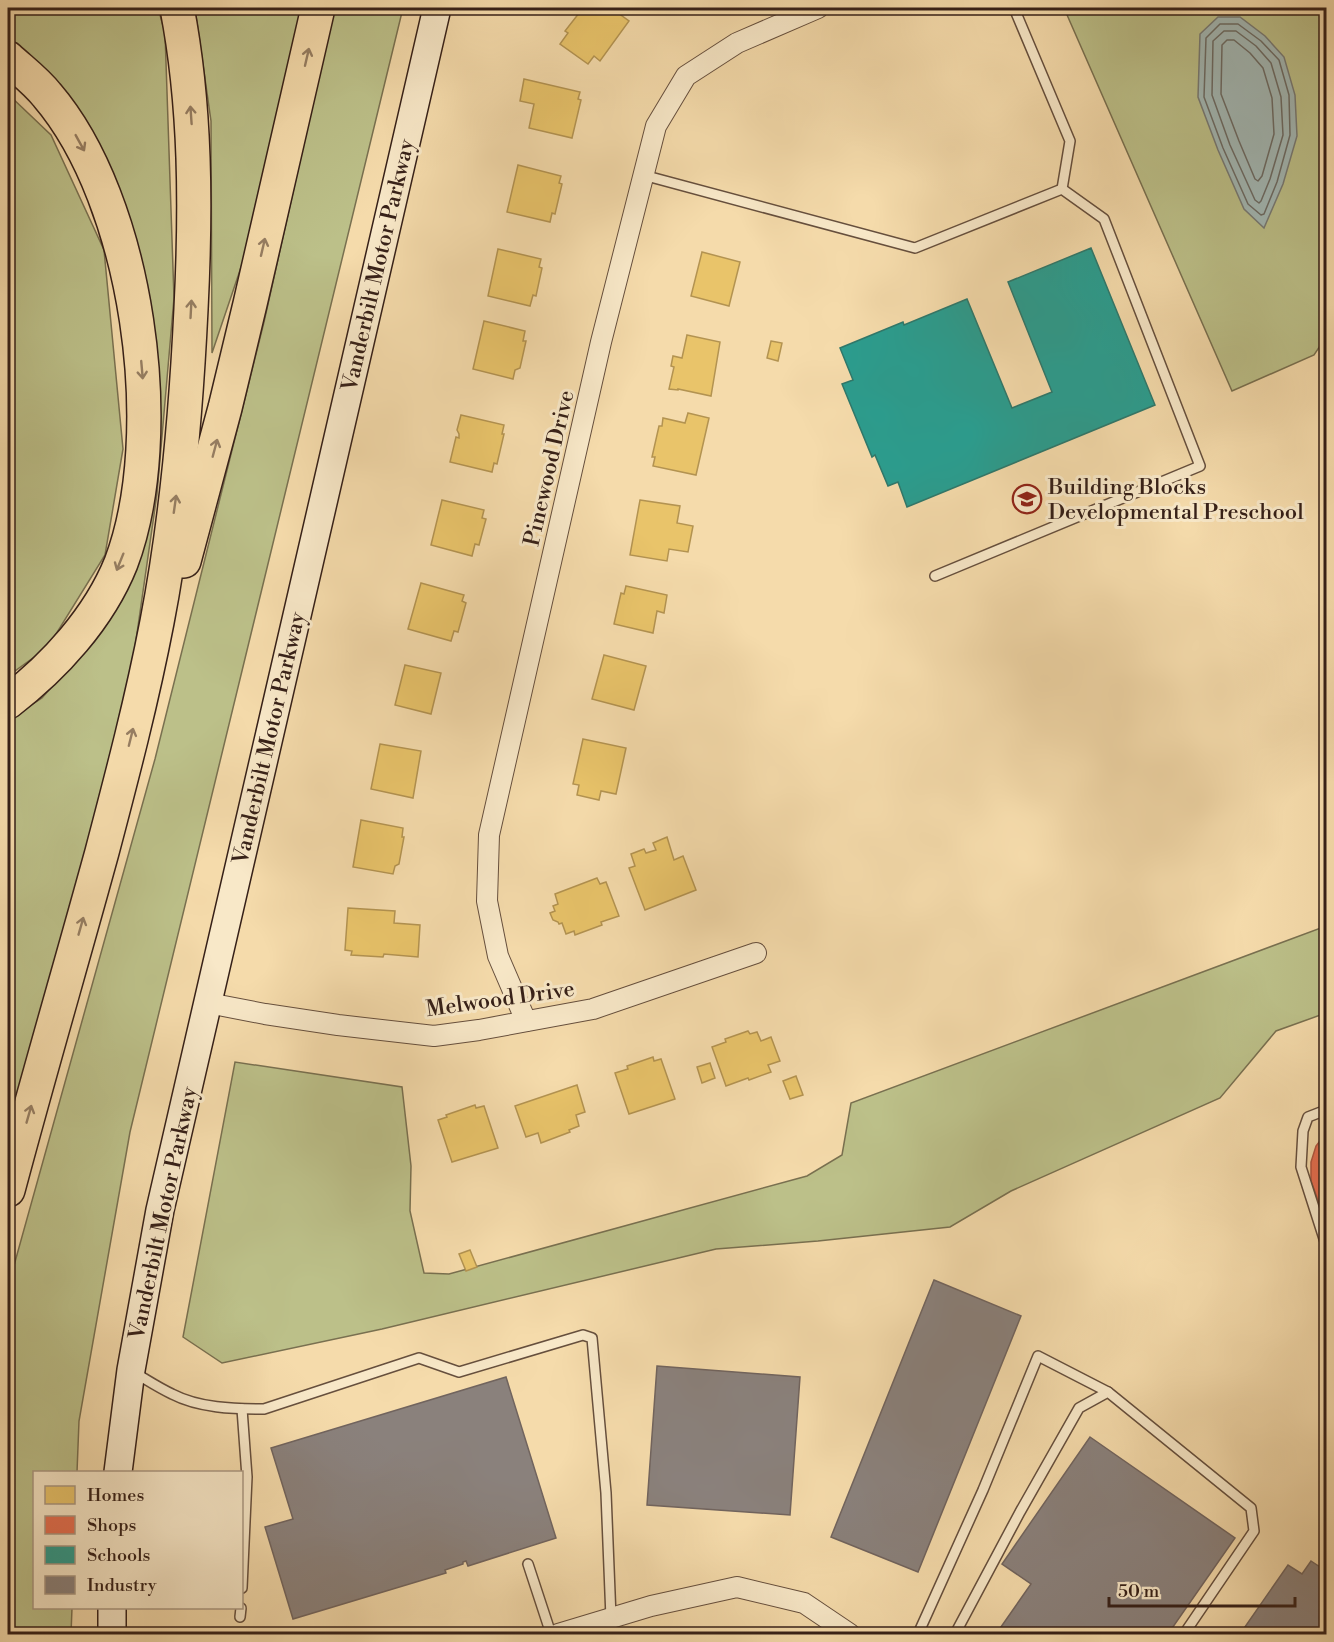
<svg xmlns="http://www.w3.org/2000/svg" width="1334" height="1642" font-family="'Libre Bodoni',serif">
<rect width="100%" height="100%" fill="#f5dbab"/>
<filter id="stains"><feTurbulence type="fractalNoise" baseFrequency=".00333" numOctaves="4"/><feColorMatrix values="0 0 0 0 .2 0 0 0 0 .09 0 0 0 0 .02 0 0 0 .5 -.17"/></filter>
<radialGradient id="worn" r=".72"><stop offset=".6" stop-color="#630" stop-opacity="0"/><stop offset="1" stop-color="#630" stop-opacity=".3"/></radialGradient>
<!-- green -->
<g fill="#bcc089" stroke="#797050" stroke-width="1.5">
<polygon points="8,8 158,8 165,33 174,298 157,494 132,668 73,908 8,1126 8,720 42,698 107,624 147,511 156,437 157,360 136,256 8,45"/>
<polygon points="195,8 306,8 256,223 212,353 211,121"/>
<polygon points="334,8 403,8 130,1132 79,1421 77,1472 34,1472 34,1608 72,1608 71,1634 8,1634 8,1287 155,759 264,322"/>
<polygon points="1064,8 1326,8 1326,337 1314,355 1232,391"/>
<polygon points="8,94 51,135 104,250 123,449 105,555 48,647 8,676"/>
<polygon points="1326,926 1326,1013 1276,1031 1220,1098 1011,1191 950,1227 818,1241 716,1249 382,1329 222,1363 183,1337 235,1062 402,1087 411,1166 410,1211 424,1273 449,1274 807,1176 842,1155 851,1103"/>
</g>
<!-- water -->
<polygon fill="#a2b8b5" stroke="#777b76" stroke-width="1.5" points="1218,17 1240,17 1265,36 1284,57 1295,95 1297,136 1283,184 1264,228 1244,209 1218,150 1198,97 1200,34"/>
<!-- homes -->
<g fill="#e9c46a" stroke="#b39351" stroke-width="1.5">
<polygon points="583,8 611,8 629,21 600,61 594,56 588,64 560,44 568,33 565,31"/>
<polygon points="524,79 580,92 578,99 581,100 572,138 529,128 534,104 520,101"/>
<polygon points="518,165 561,176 559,183 562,184 555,214 552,213 550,222 507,212"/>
<polygon points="498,249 541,259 539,267 542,268 536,296 533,295 530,306 488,296"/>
<polygon points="702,252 740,262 729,306 691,296"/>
<polygon points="484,321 525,331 523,341 526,341 520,368 515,370 513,379 473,369"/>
<polygon points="687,335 720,342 711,396 678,389 678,390 669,389 674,367 671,366 673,356 682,358"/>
<polygon points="771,341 782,343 778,361 767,358"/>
<polygon points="688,413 709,418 696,475 653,466 655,457 652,457 659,426 662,426 663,418 685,423"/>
<polygon points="461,415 504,425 502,434 504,434 497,464 494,463 492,472 450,462 456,437 459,438 459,434 457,430"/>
<polygon points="442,500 484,510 482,518 486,519 479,545 475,544 472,556 431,545"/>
<polygon points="640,500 680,506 677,523 693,526 688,552 669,549 667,561 630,555"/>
<polygon points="421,583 464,595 462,601 466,603 458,632 454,631 451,641 408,629"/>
<polygon points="626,586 667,595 664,613 657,611 653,633 614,624 621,593 624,594"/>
<polygon points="604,655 646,666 634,710 592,699"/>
<polygon points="405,665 441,673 431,714 395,705"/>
<polygon points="583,739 626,748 616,794 601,791 599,800 577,795 579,785 573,784"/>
<polygon points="380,744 421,751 413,798 371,789"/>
<polygon points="361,820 403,828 402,837 404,837 399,864 395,866 393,874 353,867"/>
<polygon points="667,837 674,860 683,856 696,890 645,910 629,868 635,866 631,854 644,849 646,853 656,850 653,843"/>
<polygon points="597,878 600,884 606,882 619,916 601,922 602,925 575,935 574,931 566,934 562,923 559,924 558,922 553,920 550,913 555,911 553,906 558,904 555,894"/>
<polygon points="348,908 395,911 394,923 420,925 418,957 384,954 383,957 351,955 352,951 345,950"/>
<polygon points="748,1031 750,1034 757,1032 761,1041 771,1037 780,1061 768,1065 771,1072 749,1080 748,1078 726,1086 712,1047 726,1042 725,1039"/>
<polygon points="653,1057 654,1061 661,1059 675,1099 629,1114 615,1073 628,1069 627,1066"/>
<polygon points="710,1063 715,1078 702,1083 697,1067"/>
<polygon points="796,1076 803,1095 790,1099 783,1081"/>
<polygon points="577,1085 585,1112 576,1115 579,1126 569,1130 570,1132 541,1143 538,1133 526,1137 515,1106"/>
<polygon points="475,1105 476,1108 484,1106 498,1148 452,1162 438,1120 447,1117 446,1115"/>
<polygon points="470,1250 477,1267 466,1271 459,1254"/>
</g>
<!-- shops -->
<polygon fill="#e76f51" stroke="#b25740" stroke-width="1.5" points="1326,1133 1326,1222 1311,1181 1311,1162 1316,1146"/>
<!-- schools -->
<polygon fill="#2a9d8f" stroke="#2e786b" stroke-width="1.5" points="1091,248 1155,405 907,507 898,482 888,486 875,455 872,457 842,384 853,380 840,348 903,322 904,325 967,299 1012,408 1052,392 1008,282"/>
<!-- industry -->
<g fill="#8a817c" stroke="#71645e" stroke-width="1.5">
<polygon points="934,1280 1021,1316 918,1572 831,1537"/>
<polygon points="657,1366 800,1377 790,1515 647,1505"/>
<polygon points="506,1377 556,1538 468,1566 466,1561 463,1562 463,1564 445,1570 446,1573 293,1619 265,1527 293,1519 271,1448"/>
<polygon points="1090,1437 1235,1538 1168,1634 996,1634 1031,1584 1002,1564"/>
<polygon points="1311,1561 1326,1571 1326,1634 1240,1634 1288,1565 1302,1574"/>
</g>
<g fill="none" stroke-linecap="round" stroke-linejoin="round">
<!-- shore -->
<g stroke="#6c6c66" stroke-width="1.5">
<polygon points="1220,24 1238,24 1261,41 1279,60 1289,95 1290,135 1277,182 1264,214 1261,215 1248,204 1223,148 1204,97 1206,38"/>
<polygon points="1224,31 1236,31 1256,46 1271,63 1281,97 1283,135 1270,179 1261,201 1259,203 1255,200 1230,145 1212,95 1213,41"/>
<polygon points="1227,40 1234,40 1250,53 1263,68 1272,98 1274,134 1262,176 1258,181 1255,179 1239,141 1221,94 1222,45"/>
</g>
<!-- lane casing -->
<g stroke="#664f3d" stroke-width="12">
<g id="lane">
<polyline points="643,175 915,248 1062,189"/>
<polyline points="935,576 1200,466 1104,219 1062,189 1070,141 1014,8"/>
<polyline points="1326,1110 1308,1117 1303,1131 1301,1167 1326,1245"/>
<path d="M 135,1373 C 147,1380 159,1388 172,1394 C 199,1408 233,1409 264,1409 L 419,1358 L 459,1372 L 583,1335 L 592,1338 L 606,1493 L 611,1618"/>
<polyline points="528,1564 551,1634"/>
<polyline points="242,1588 247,1477 242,1409"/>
<polyline points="240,1617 241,1608"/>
<polyline points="918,1634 983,1490 1038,1356 1108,1392"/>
<polyline points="955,1634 1020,1512 1079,1408 1108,1392 1251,1508 1254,1531 1184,1634"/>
</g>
</g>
<!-- street casing -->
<g stroke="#664f3d" stroke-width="22">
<g id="street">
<polyline points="208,1003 265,1014 338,1025 434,1036 479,1030 593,1009 756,953"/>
<polyline points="526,1021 498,956 487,901 489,835 601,342 656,126 686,76 737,43 818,8"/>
<polyline points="558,1634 651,1606 737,1587 804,1603 850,1634"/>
</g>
</g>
<!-- secondary casing -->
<g stroke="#362018" stroke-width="30">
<g id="secondary">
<polyline points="118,1472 131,1370 160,1210 437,8"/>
<polyline points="112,1634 112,1608"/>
</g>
</g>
<!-- highway casing -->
<g stroke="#362018" stroke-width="36">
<g id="highway">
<path d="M 8,58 C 21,70 36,81 47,95 C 138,201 170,434 121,563 C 99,618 54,667 8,702"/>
<polyline points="184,561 225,408 250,304 318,8"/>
<path d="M 8,1190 C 38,1077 71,965 102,852 C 122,776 142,700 157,622 C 177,519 186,414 191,309 C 196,209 196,106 177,8"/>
</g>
</g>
<!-- lane -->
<use href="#lane" stroke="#f8e8c8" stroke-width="9"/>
<!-- street -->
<use href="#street" stroke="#f8e8c8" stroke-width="20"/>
<!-- secondary -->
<use href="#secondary" stroke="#f8e8c8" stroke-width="27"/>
<!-- highway -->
<use href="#highway" stroke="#f5dbab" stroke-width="33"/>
</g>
<!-- one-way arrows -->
<defs><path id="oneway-shaft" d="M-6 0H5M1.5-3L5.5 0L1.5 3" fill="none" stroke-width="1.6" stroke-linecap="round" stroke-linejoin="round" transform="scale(1.5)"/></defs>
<g stroke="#967e62">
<use href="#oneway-shaft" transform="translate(307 57) rotate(-77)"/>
<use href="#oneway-shaft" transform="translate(191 115) rotate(-94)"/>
<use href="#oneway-shaft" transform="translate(80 143) rotate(61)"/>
<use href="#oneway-shaft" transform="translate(263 247) rotate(-77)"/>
<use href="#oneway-shaft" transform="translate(191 309) rotate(-87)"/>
<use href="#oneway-shaft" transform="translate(142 370) rotate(85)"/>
<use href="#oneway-shaft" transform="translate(215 448) rotate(-75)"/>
<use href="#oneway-shaft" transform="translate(175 504) rotate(-82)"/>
<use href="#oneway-shaft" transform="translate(120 562) rotate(112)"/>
<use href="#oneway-shaft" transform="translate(131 737) rotate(-76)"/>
<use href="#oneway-shaft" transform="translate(81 926) rotate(-74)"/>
<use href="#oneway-shaft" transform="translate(29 1114) rotate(-74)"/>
</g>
<!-- icons -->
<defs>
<g id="school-ring" transform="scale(1.5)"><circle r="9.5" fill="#f8e8c8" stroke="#8f2418" stroke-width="1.5"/><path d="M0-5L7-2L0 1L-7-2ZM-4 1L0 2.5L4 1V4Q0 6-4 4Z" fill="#8f2418"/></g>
</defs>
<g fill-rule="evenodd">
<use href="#school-ring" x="1027" y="499"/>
</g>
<g text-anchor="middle" stroke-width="6" stroke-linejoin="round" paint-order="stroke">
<!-- street labels -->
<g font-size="22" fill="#362018" stroke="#f8e8c8">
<text transform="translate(377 265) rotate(-77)" y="8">Vanderbilt Motor Parkway</text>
<text transform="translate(548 468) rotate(-77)" y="8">Pinewood Drive</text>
<text transform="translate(268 738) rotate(-77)" y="8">Vanderbilt Motor Parkway</text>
<text transform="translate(500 998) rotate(-8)" y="8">Melwood Drive</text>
<text transform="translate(162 1213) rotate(-78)" y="8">Vanderbilt Motor Parkway</text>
</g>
<!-- poi labels -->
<g font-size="22" fill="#362018" stroke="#f8e8c8" text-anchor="start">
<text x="1048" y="494">Building Blocks<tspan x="1048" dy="25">Developmental Preschool</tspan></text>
</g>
</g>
<!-- margin -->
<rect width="1334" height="1642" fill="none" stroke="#f5dbab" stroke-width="30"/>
<rect x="9" y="9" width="1316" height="1624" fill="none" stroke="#362018" stroke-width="3"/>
<rect x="15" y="15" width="1304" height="1612" fill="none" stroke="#362018" stroke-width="1.5"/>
<!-- legend -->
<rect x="33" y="1471" width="210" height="138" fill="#f8e8c8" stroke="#aa9882" stroke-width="1.5"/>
<rect x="45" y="1486" width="30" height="18" fill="#e9c46a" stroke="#aa9882" stroke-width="1.5"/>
<text x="87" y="1501" font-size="18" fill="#362018">Homes</text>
<rect x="45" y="1516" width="30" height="18" fill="#e76f51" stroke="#aa9882" stroke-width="1.5"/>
<text x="87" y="1531" font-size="18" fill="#362018">Shops</text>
<rect x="45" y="1546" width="30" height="18" fill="#2a9d8f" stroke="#aa9882" stroke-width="1.5"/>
<text x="87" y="1561" font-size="18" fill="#362018">Schools</text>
<rect x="45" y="1576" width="30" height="18" fill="#8a817c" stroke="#aa9882" stroke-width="1.5"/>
<text x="87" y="1591" font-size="18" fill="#362018">Industry</text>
<!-- scale -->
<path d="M1109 1597v9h186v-9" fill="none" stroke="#362018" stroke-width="3"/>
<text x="1118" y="1597" font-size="18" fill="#362018" stroke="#f8e8c8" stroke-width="4.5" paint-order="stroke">50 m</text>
<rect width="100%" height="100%" filter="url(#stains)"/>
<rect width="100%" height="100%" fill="url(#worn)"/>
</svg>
